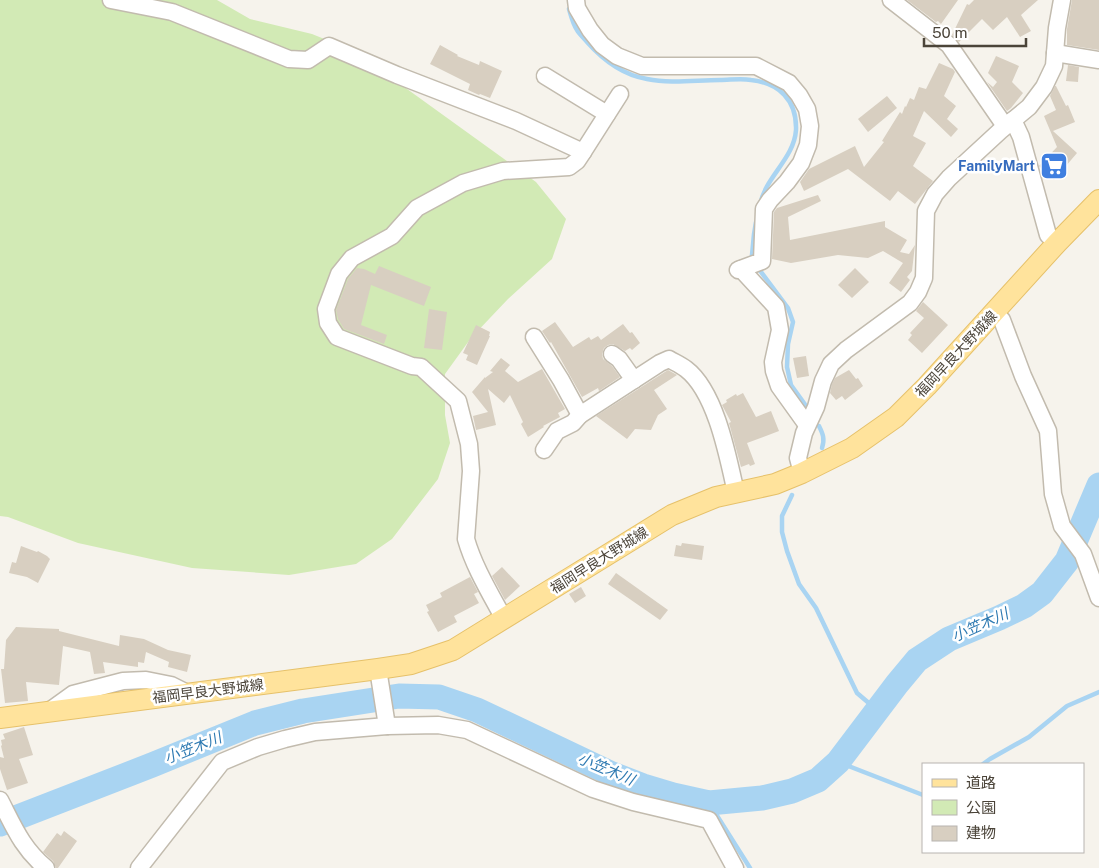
<svg xmlns="http://www.w3.org/2000/svg" width="1099" height="868" font-family="'Public Sans','Noto Sans JP',sans-serif">
<rect width="100%" height="100%" fill="#f6f3ec"/>
<!-- green -->
<polygon fill="#d2eab5" points="0,0 217,0 250,19 312,34 349,49 371,63 536,182 566,219 552,259 508,299 471,338 445,374 445,415 450,443 438,479 392,539 356,564 289,575 192,568 78,543 8,517 0,516"/>
<g fill="none" stroke-linecap="round" stroke-linejoin="round">
<!-- stream -->
<g stroke="#a9d4f2" stroke-width="4.5">
<path d="M 569,9 C 571,16 573,24 577,30 C 579,34 584,38 587,42 C 603,60 623,75 647,79 C 671,84 696,80 720,80 C 730,80 741,78 751,80 C 779,83 797,100 796,130 C 794,159 765,177 760,205"/>
<polyline points="756,222 754,234 752,255 758,268 788,308 793,322 788,344 787,367 791,385 809,410"/>
<path d="M 819,426 C 823,434 825,439 822,448"/>
<polyline points="792,495 782,516 782,532 787,551 799,584 816,608 857,693 877,710"/>
<polyline points="838,762 923,795"/>
<polyline points="983,764 990,759 1029,737 1067,706 1099,692"/>
<polyline points="709,803 750,868"/>
</g>
<!-- river -->
<polyline stroke="#a9d4f2" stroke-width="25" points="0,824 152,765 255,723 303,711 399,696 439,697 477,710 612,774 643,786 673,795 709,803 762,798 792,791 818,780 838,762 897,684 917,660 949,639 999,618 1024,606 1042,593 1067,561 1099,485"/>
</g>
<!-- building -->
<g fill="#d8cfc1">
<polygon points="907,0 958,0 941,24 938,21 936,22"/>
<polygon points="974,0 1038,0 1021,15 1031,31 1020,37 1007,17 993,30 982,19 959,42 952,35 967,4 969,5"/>
<polygon points="1072,0 1099,0 1099,50 1067,45 1067,29"/>
<polygon points="440,45 458,55 457,56 479,65 480,61 502,71 490,98 480,94 479,95 468,90 470,84 430,64"/>
<polygon points="996,56 1019,66 1012,82 1023,93 1011,108 1007,111 987,82 993,87 997,82 988,73"/>
<polygon points="939,63 953,69 955,72 944,96 956,106 947,119 958,129 951,137 924,111 913,136 926,143 913,166 933,181 915,204 898,191 890,201 848,169 804,191 800,182 809,169 855,146 864,167 884,142 882,141 900,112 902,114 905,106 906,107 910,98 914,100 919,87 926,89"/>
<polygon points="1068,65 1079,67 1078,82 1066,81"/>
<polygon points="1055,86 1056,86 1066,106 1068,105 1075,122 1053,131 1077,153 1054,180 1039,166 1057,147 1044,116 1056,110 1050,96"/>
<polygon points="887,96 897,108 868,132 858,119"/>
<polygon points="818,195 821,201 788,217 790,240 885,221 885,227 907,240 900,252 909,254 915,245 912,271 907,277 910,280 901,292 889,283 903,263 883,251 868,258 838,255 791,263 772,259 774,212 777,208"/>
<polygon points="379,266 431,287 424,306 371,285 361,325 387,335 384,344 344,329 338,319 336,310 348,279 357,268 364,269 375,274"/>
<polygon points="855,268 869,282 852,298 838,285"/>
<polygon points="923,302 948,325 922,353 908,340 912,335 910,333 924,318 916,311"/>
<polygon points="429,309 447,312 442,350 424,348"/>
<polygon points="555,322 573,347 589,337 591,340 598,336 601,340 623,324 630,333 632,332 640,343 632,350 630,348 625,351 613,344 608,345 604,348 602,354 603,359 612,366 620,377 599,391 598,388 582,397 551,342 550,343 542,331"/>
<polygon points="476,325 490,332 489,336 490,336 477,365 466,360 468,355 463,353"/>
<polygon points="806,356 809,376 797,378 793,358"/>
<polygon points="501,358 510,365 505,371 518,382 542,369 565,409 558,413 560,417 543,426 544,427 528,437 521,424 523,422 510,395 504,403 488,389 496,425 476,430 473,416 488,412 472,392 485,377 485,378 493,372 490,371"/>
<polygon points="668,370 677,375 654,390 667,409 658,415 651,430 635,429 627,439 596,416"/>
<polygon points="849,370 856,379 858,378 863,386 845,400 842,396 836,400 830,393 832,384 835,378"/>
<polygon points="743,393 756,417 771,411 779,431 747,443 755,464 750,466 749,464 741,467 729,423 731,422 722,405 727,402 726,400 736,394 737,396"/>
<polygon points="682,543 704,546 702,560 674,556 676,545 681,546"/>
<polygon points="21,546 37,552 38,551 47,556 50,559 38,583 27,577 9,573 12,562 16,563"/>
<polygon points="502,567 520,586 505,600 492,576"/>
<polygon points="616,573 668,610 660,620 608,584"/>
<polygon points="470,577 478,592 474,594 479,603 454,616 457,622 438,632 427,612 429,611 426,605 442,597 440,593"/>
<polygon points="581,587 586,596 575,603 569,594"/>
<polygon points="16,627 59,629 59,631 119,646 120,635 144,639 168,650 191,655 187,672 168,667 169,662 146,652 144,663 138,662 138,667 103,662 105,673 94,674 90,652 63,646 59,685 26,682 28,701 5,703 1,669 4,669 6,640"/>
<polygon points="24,727 33,755 19,759 28,783 7,790 0,769 0,757 4,758 1,746 2,745 1,740 5,739 3,734"/>
<polygon points="64,831 77,841 58,868 56,868 53,861 43,852 57,833 61,836"/>
</g>
<g fill="none" stroke-linecap="round" stroke-linejoin="round">
<!-- minor casing -->
<g stroke="#c2bbae" stroke-width="19">
<g id="minor">
<path d="M 111,0 L 172,12 L 289,59 L 308,60 L 329,46 L 397,75 L 516,121 L 583,152 L 577,161 L 569,167 L 503,171 L 463,183 L 417,208 L 392,236 L 352,258 L 339,274 L 326,309 L 328,323 L 337,337 L 412,366 L 421,367 L 458,401 L 469,444 L 471,471 L 466,539 C 474,567 490,593 504,619"/>
<polyline points="576,0 577,8 590,30 602,45 617,56 642,66 756,66 789,83 799,95 807,109 810,126 808,145 801,163 787,182 770,200 764,209 762,261 738,270"/>
<polyline points="891,0 949,45 1005,126"/>
<polyline points="1055,53 1099,60"/>
<polyline points="545,76 607,114"/>
<polyline points="1013,120 1021,137 1048,235 1057,243"/>
<polyline points="583,152 620,94"/>
<polyline points="741,269 776,307 780,330 773,362 774,371 779,386 807,425"/>
<polyline points="994,313 1002,320 1023,376 1048,431 1053,494 1062,526 1083,554 1099,598"/>
<path d="M 534,337 L 561,380 L 580,415 L 660,363 L 669,359 C 674,362 681,365 686,369 C 716,392 728,457 736,493"/>
<polyline points="612,354 619,359 634,380"/>
<polyline points="544,450 557,431 573,423 580,415"/>
<polyline points="802,473 798,458 804,433 816,407 823,381 831,364 846,350 910,303 918,292 924,278 926,211 935,194 949,178 1000,131 1029,107 1044,87 1054,66 1057,28 1062,0"/>
<polyline points="378,669 387,726"/>
<polyline points="48,712 73,694 123,681 146,680 171,685 189,694"/>
<path d="M 0,800 C 14,827 22,848 46,868"/>
<polyline points="139,868 222,762 258,747 285,739 315,732 387,726 438,725 467,730 593,789 633,802 709,820 735,868"/>
</g>
</g>
<!-- major casing -->
<g stroke="#e6c16a" stroke-width="22">
<polyline id="major" points="0,718 378,669 411,664 453,650 672,515 716,497 775,484 802,473 852,448 896,417 927,386 1057,243 1099,200"/>
</g>
<!-- minor -->
<use href="#minor" stroke="#fff" stroke-width="16"/>
<!-- major -->
<use href="#major" stroke="#ffe39c" stroke-width="20"/>
</g>
<!-- icons -->
<defs>
<g id="supermarket-square" transform="scale(1.4375)"><rect x="-9" y="-9" width="18" height="18" rx="4" fill="#3f7fe0" stroke="#fff"/><path d="M-6-5.5h2.5l.6 2H6L4.5 2H-2.5L-4.4-4H-6ZM-1.5 3.2a1.3 1.3 0 1 0 .1 0ZM3 3.2a1.3 1.3 0 1 0 .1 0Z" fill="#fff"/></g>
</defs>
<g fill-rule="evenodd">
<use href="#supermarket-square" x="1054" y="166"/>
</g>
<g text-anchor="middle" stroke-width="5" stroke-linejoin="round" paint-order="stroke">
<!-- shop labels -->
<g font-size="14" font-weight="bold" fill="#366cbe" stroke="#fff" text-anchor="end">
<text x="1035" y="171">FamilyMart</text>
</g>
<!-- street labels -->
<g font-size="14" fill="#4b4439" stroke="#fff">
<text transform="translate(956 354) rotate(-47)" y="5">福岡早良大野城線</text>
<text transform="translate(599 560) rotate(-32)" y="5">福岡早良大野城線</text>
<text transform="translate(208 691) rotate(-7)" y="5">福岡早良大野城線</text>
</g>
<!-- water labels -->
<g font-size="15" font-style="italic" fill="#2e7ab2" stroke="#fff">
<text transform="translate(980 625) rotate(-24)" y="5">小笠木川</text>
<text transform="translate(193 748) rotate(-22)" y="5">小笠木川</text>
<text transform="translate(606 769) rotate(23)" y="5">小笠木川</text>
</g>
</g>
<!-- legend -->
<rect x="922" y="763" width="162" height="90" fill="#ffffff" stroke="#b7b4b0"/>
<rect x="932" y="779" width="25" height="8" fill="#ffe39c" stroke="#b7b4b0"/>
<text x="966" y="788" font-size="15" fill="#4b4439">道路</text>
<rect x="932" y="800" width="25" height="15" fill="#d2eab5" stroke="#b7b4b0"/>
<text x="966" y="813" font-size="15" fill="#4b4439">公園</text>
<rect x="932" y="826" width="25" height="15" fill="#d8cfc1" stroke="#b7b4b0"/>
<text x="966" y="838" font-size="15" fill="#4b4439">建物</text>
<!-- scale -->
<path d="M924 38v8h102v-8" fill="none" stroke="#4b4439" stroke-width="2.5"/>
<text x="932" y="38" font-size="15" fill="#4b4439" stroke="#ffffff" stroke-width="4" paint-order="stroke">50 m</text>
</svg>
